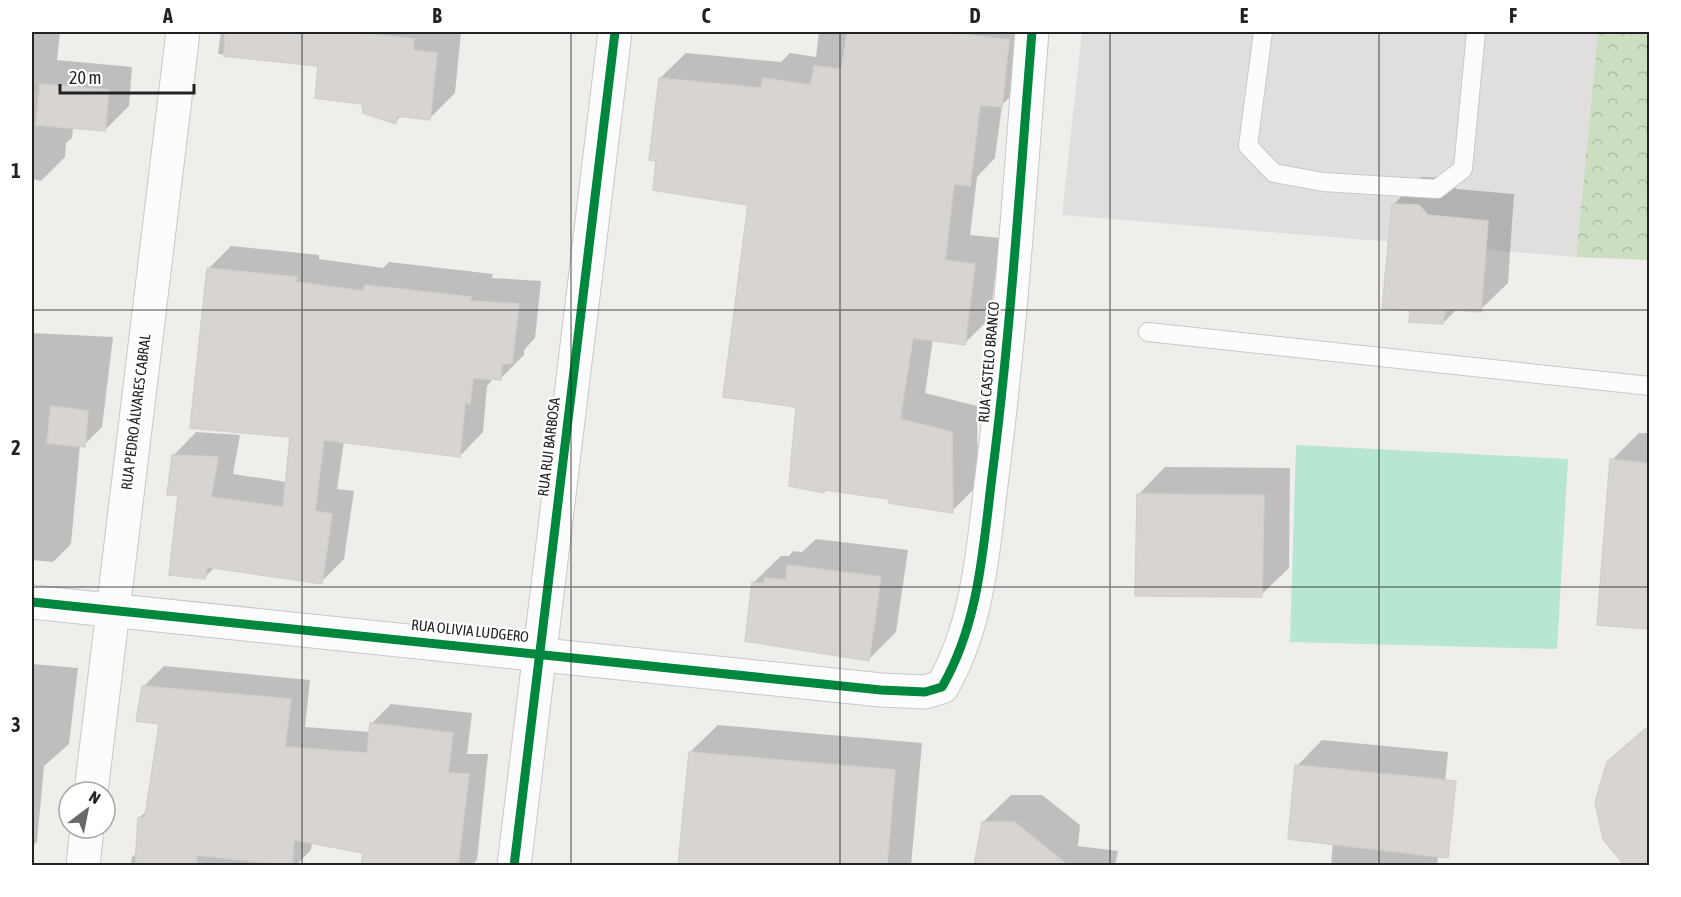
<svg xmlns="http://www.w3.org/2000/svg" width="1681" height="897" font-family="'Asap Condensed',sans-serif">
<defs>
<pattern id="forest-crowns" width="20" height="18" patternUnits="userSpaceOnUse" patternTransform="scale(1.5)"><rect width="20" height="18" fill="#cbdec1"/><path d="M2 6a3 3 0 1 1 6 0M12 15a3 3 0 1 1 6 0" fill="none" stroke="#aebea6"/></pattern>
</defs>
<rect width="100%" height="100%" fill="#f0eeeb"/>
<!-- forest -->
<polygon fill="url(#forest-crowns)" points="1598,32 1649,32 1649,260 1576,257"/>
<!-- pitch -->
<polygon fill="#b7e6d2" points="1296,445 1568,459 1557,649 1290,642"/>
<!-- parking -->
<polygon fill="#e0dfde" points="1082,32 1598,32 1576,257 1062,215"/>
<!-- shadow -->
<g fill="#0003">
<polygon points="32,32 60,32 57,60 132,67 129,106 105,130 73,127 72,138 66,143 65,157 41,181 32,179"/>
<polygon points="221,32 461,32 455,93 430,118 402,115 395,122 363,103 320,65 218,54"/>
<polygon points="819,32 1032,32 1027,80 1002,105 995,158 977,177 970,235 1000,238 990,318 965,343 933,339 925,393 977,406 978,485 952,511 890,498 826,489 824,492 797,405 749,204 660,78 686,53 781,62 790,53 816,57"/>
<polygon points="1421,177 1447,178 1456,189 1514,194 1508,283 1480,310 1457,309 1443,323 1411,309 1393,205"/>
<polygon points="231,246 319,255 319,259 383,268 389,262 493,274 492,278 541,281 535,338 524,350 524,355 501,378 493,379 487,386 483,432 460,456 344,441 337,489 354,491 344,559 321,582 215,567 205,577 173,456 196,432 240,435 233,474 287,482 291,436 208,269"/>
<polygon points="32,333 113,337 102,427 84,445 80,445 71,544 53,562 32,560"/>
<polygon points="1639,433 1650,433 1650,627 1612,460"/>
<polygon points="1165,467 1290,468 1289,568 1261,595 1138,495"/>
<polygon points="816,539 908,550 896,632 869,659 753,583 781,556 789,556 793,551 802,552"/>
<polygon points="32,664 78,668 69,744 44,766 37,842 32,847"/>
<polygon points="164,666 310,680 305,727 370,732 371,724 391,704 472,713 467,754 488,754 477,860 471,866 362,866 364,852 312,842 311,850 295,866 131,866 132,857 138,852 139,818 148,810 161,723 143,687"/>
<polygon points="1650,724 1650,866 1609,763"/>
<polygon points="718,725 922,743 911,866 680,866 690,752"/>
<polygon points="1322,740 1448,752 1437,866 1331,866 1333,842 1297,766"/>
<polygon points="1011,795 1042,795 1080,825 1078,846 1118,851 1115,866 975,866 983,822"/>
</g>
<!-- building -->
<g fill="#d7d4d2" stroke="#d3d0cc" stroke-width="1.5">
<polygon points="225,32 351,32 414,39 413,50 437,53 430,120 397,116 396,124 363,113 362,104 315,98 318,66 224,56"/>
<polygon points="847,32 945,32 1009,40 1002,107 980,105 970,186 954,184 945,260 975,264 965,345 913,338 900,419 952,432 953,513 889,503 889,499 825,490 824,493 789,486 796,407 723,397 748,205 653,190 656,161 649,160 659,78 761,88 763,78 811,85 814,66 842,69"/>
<polygon points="40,84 109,90 105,131 36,125"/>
<polygon points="1392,204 1419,205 1428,215 1488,221 1481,312 1445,309 1443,324 1409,322 1410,310 1382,309"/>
<polygon points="207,268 297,277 296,282 363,291 365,285 471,297 470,301 519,304 512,363 502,364 501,380 473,378 470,404 465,401 460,457 324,440 315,511 332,514 322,584 207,567 205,579 169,575 178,495 167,495 172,455 218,457 211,497 283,507 290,437 190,428"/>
<polygon points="51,406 88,411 85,447 47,443"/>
<polygon points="1610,459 1650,464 1650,629 1597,625"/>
<polygon points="1137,494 1264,495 1262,597 1135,596"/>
<polygon points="787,565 881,577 869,661 745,641 752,582 765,583 764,578 786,580"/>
<polygon points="142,686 291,699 285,747 367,753 370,723 453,733 448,773 469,774 458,866 361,866 363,853 294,840 292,866 197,855 196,866 135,866 138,818 145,817 159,724 136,721"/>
<polygon points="1650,725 1650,866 1625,866 1603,839 1595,802 1607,762"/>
<polygon points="689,752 895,770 887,866 678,866"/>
<polygon points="1295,765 1456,781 1448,858 1288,839"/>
<polygon points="982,822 1014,822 1069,866 974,866"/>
</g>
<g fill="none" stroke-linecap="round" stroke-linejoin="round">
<!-- lane casing -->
<g stroke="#c9c8c7" stroke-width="20">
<g id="lane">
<polyline points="1263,32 1248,146 1274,173 1323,182 1437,189 1463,169 1476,32"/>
<polyline points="1148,332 1650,386"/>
</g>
</g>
<!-- street casing -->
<g stroke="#c9c8c7" stroke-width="35">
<g id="street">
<path d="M 32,602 L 881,690 L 925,692 L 942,687 C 979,623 983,549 992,476 C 1011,329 1020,180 1032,32"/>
<polyline points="91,792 183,32"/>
<polyline points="83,866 87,828"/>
<polyline points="514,866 615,32"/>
</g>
</g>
<!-- lane -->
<use href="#lane" stroke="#fdfcfc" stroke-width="18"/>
<!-- street -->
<use href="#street" stroke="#fdfcfc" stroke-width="33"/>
<!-- cycleway casing -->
<g stroke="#fff" stroke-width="13">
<g id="cycleway">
<path d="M 32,602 L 881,690 L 925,692 L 942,687 C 979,623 983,549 992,476 C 1011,329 1020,180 1032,32"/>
<polyline points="514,866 615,32"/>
</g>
</g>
<!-- cycleway -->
<use href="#cycleway" stroke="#00873e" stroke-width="9"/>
</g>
<!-- grid -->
<path fill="none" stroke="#222" stroke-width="1.5" stroke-opacity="0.55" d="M 302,32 L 302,866M 571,32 L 571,866M 840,32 L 840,866M 1110,32 L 1110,866M 1379,32 L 1379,866M 32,310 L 1650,310M 32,587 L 1650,587"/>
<g text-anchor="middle" stroke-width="4.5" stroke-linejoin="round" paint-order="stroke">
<!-- street labels -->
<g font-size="15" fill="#222" stroke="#fff">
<text transform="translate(989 362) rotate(-85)" y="5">RUA CASTELO BRANCO</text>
<text transform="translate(136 412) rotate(-83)" y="5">RUA PEDRO ÁLVARES CABRAL</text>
<text transform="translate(549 447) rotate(-83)" y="5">RUA RUI BARBOSA</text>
<text transform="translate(470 631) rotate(6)" y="5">RUA OLIVIA LUDGERO</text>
</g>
</g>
<!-- border -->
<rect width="1681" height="897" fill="none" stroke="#ffffff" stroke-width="66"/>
<!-- north arrow -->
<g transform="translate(87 810) rotate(32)"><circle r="28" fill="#ffffff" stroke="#a7a7a7" stroke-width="1.5"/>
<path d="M0-4.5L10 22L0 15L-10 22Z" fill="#6a6968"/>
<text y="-9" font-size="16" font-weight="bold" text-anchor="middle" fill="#222222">N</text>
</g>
<!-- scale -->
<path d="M60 84v9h134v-9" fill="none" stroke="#222222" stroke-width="3"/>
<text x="69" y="84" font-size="18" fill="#222222" stroke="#ffffff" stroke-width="4.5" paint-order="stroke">20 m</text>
<rect x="33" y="33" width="1615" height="831" fill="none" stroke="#222" stroke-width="2"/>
<g font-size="20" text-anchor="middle" font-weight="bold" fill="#222">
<text x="168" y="23">A</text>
<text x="437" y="23">B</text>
<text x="706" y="23">C</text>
<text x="975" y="23">D</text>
<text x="1244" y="23">E</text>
<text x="1513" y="23">F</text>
<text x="16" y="178">1</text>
<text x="16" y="455">2</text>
<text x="16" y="732">3</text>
</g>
</svg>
